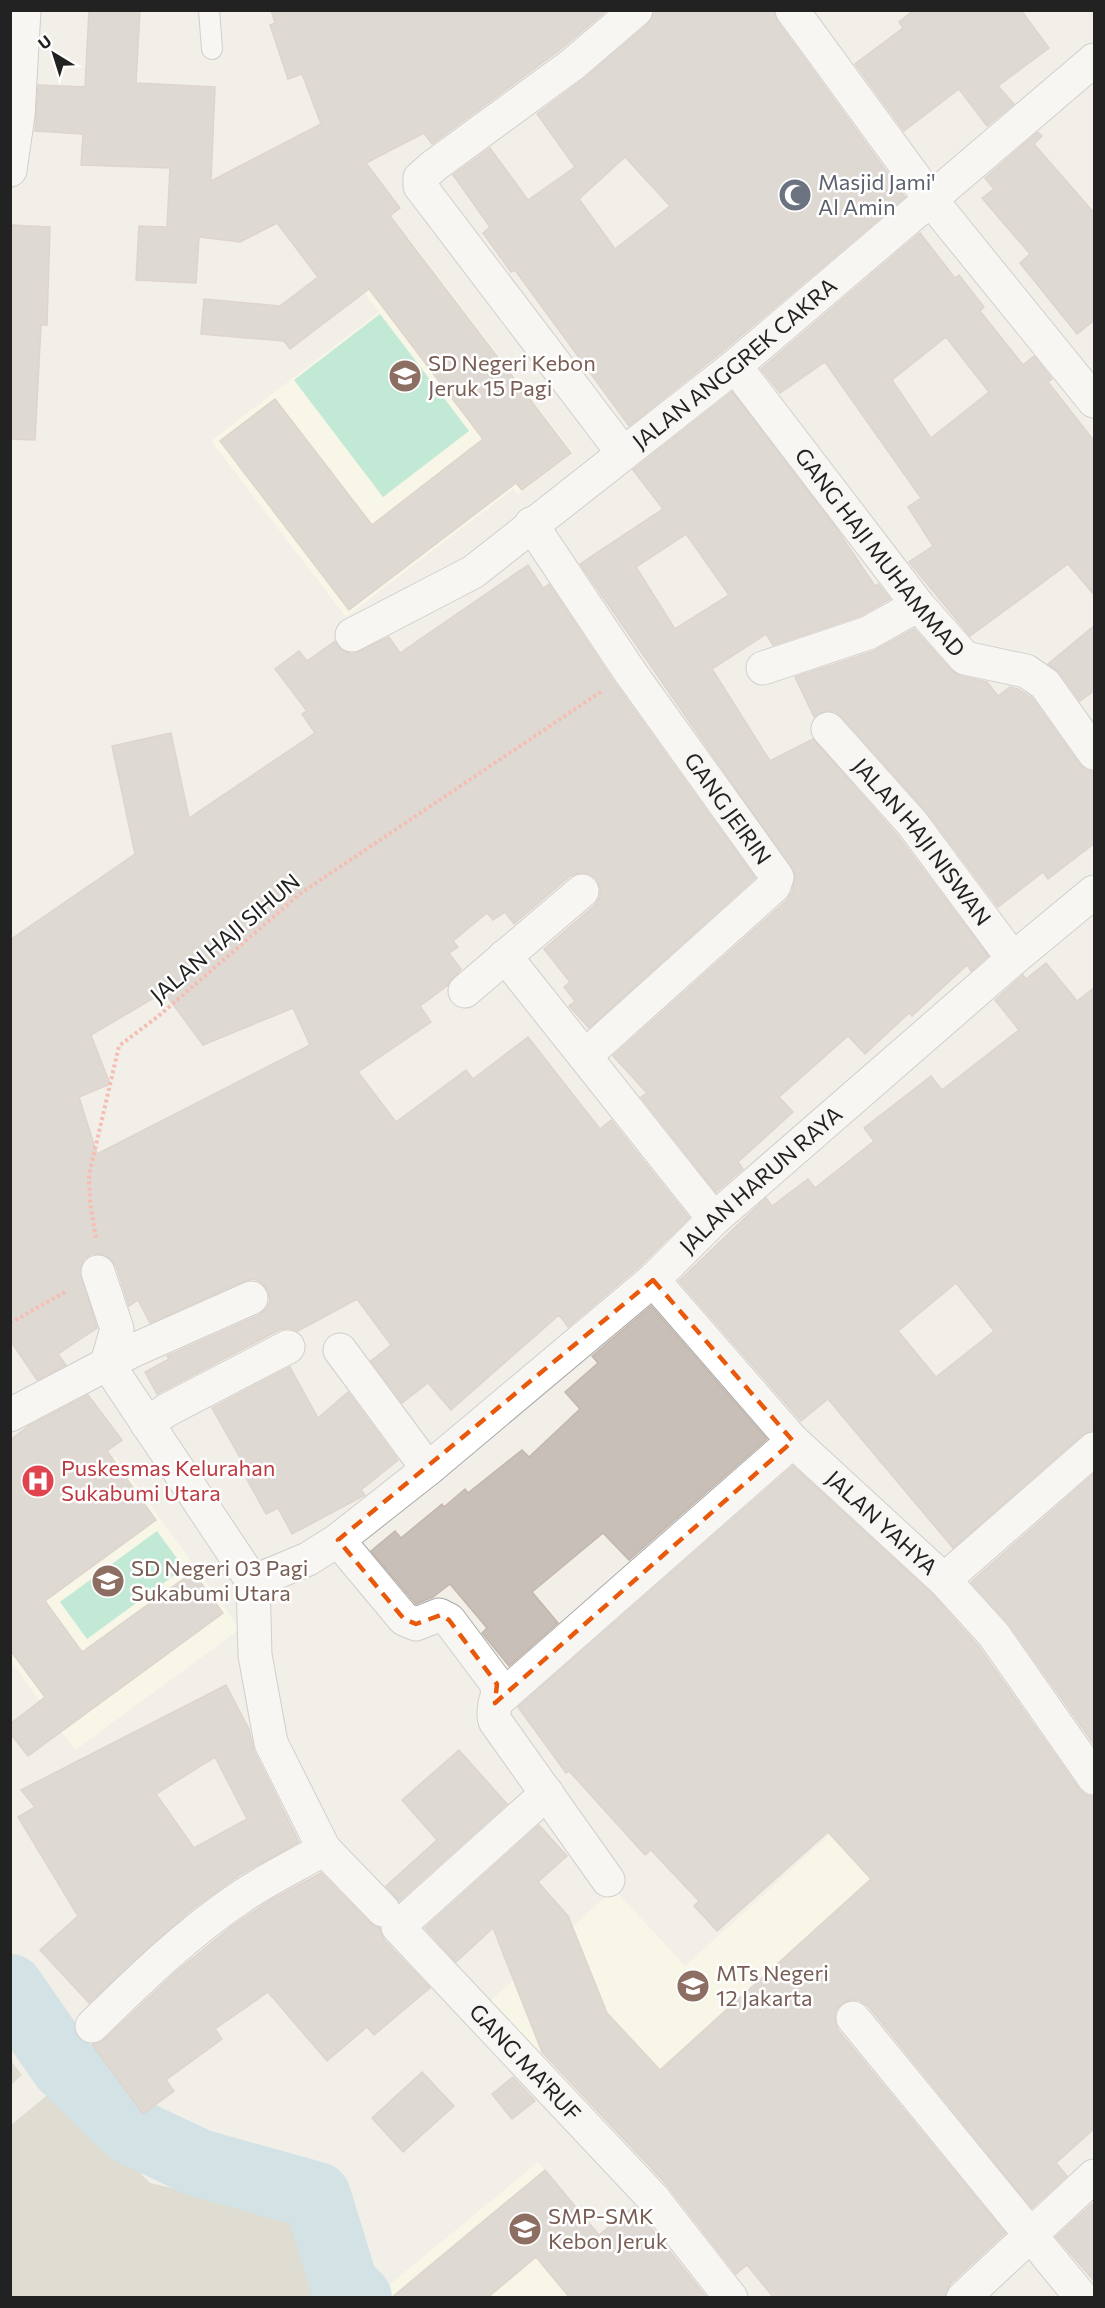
<svg xmlns="http://www.w3.org/2000/svg" width="1105" height="2308" font-family="Commissioner,sans-serif">
<rect width="100%" height="100%" fill="#f2efe9"/>
<!-- education -->
<g fill="#ffffe5">
<polygon points="408,237 573,453 518,495 513,489 346,617 211,441 379,312 353,278"/>
<polygon points="115,1456 240,1629 75,1750 11,1661 10,1533"/>
<polygon points="899,1772 997,1879 654,2190 486,2005 614,1889 685,1966"/>
<polygon points="538,2162 650,2297 379,2298 377,2295"/>
</g>
<!-- construction -->
<g fill="#c7c7b4">
<polygon points="11,2061 22,2075 11,2085 10,2085"/>
<polygon points="56,2088 150,2183 295,2215 316,2297 11,2297 11,2125"/>
</g>
<!-- pitch -->
<g fill="#88e0be">
<polygon points="380,314 469,431 383,497 294,380"/>
<polygon points="157,1531 184,1568 87,1639 60,1602"/>
</g>
<g fill="none" stroke-linecap="round" stroke-linejoin="round">
<!-- river -->
<polyline stroke="#aad3df" stroke-width="68" points="10,1988 64,2066 131,2131 199,2163 317,2196 344,2284 358,2298"/>
</g>
<!-- building -->
<g fill="#c7bfb8" stroke="#c4b6ab" stroke-width="1.5" fill-rule="evenodd">
<polygon points="89,10 140,10 136,83 215,87 211,181 321,124 302,74 288,79 270,25 275,23 271,10 607,10 561,49 432,144 424,133 366,163 400,208 390,216 571,453 522,490 516,483 349,610 220,441 275,399 372,525 483,439 369,289 290,349 284,341 201,334 204,299 280,306 318,277 277,223 240,242 199,237 196,283 136,280 139,226 167,227 170,168 81,165 83,134 35,131 38,85 85,87"/>
<path d="M 654,10 L 774,10 L 777,21 L 905,197 L 723,351 L 629,426 L 515,270 L 511,272 L 483,233 L 490,227 L 453,175 L 490,148 L 528,200 L 575,167 L 537,114 L 585,78 L 648,24 ZM 625,157 L 670,206 L 615,249 L 579,199 Z"/>
<polygon points="914,10 1021,10 1049,48 998,86 1014,104 987,126 959,89 904,131 855,64 903,28 899,22"/>
<polygon points="1038,132 1042,136 1034,144 1095,214 1095,320 1077,334 1020,263 1030,254 982,198 994,189 985,178"/>
<polygon points="10,225 50,227 47,325 41,325 35,440 10,439"/>
<path d="M 920,233 L 955,278 L 959,275 L 984,307 L 980,311 L 1023,365 L 1034,356 L 1052,379 L 1048,382 L 1095,442 L 1095,596 L 1068,564 L 970,636 L 909,562 L 933,546 L 908,507 L 921,498 L 825,362 L 780,393 L 761,369 ZM 946,337 L 989,392 L 931,438 L 892,380 Z"/>
<path d="M 732,392 L 836,528 L 875,586 L 878,584 L 890,599 L 860,616 L 773,645 L 766,634 L 712,669 L 770,761 L 813,739 L 897,835 L 988,956 L 971,971 L 967,965 L 912,1016 L 909,1013 L 865,1054 L 848,1036 L 779,1097 L 793,1112 L 738,1162 L 743,1169 L 716,1192 L 641,1097 L 647,1093 L 613,1056 L 787,900 L 792,892 L 795,874 L 580,564 L 663,509 L 633,470 ZM 686,534 L 729,595 L 675,629 L 636,567 Z"/>
<path d="M 528,565 L 543,588 L 549,584 L 614,682 L 755,878 L 589,1028 L 569,1006 L 575,1001 L 564,987 L 570,982 L 544,949 L 595,905 L 600,897 L 600,888 L 596,878 L 588,873 L 578,873 L 570,876 L 514,924 L 505,912 L 493,920 L 487,913 L 453,941 L 458,947 L 449,953 L 461,969 L 447,986 L 420,1006 L 431,1022 L 358,1072 L 396,1122 L 466,1070 L 473,1079 L 528,1037 L 600,1129 L 611,1120 L 689,1218 L 640,1266 L 568,1327 L 559,1315 L 451,1410 L 428,1383 L 402,1403 L 371,1361 L 391,1345 L 357,1299 L 298,1331 L 289,1328 L 279,1330 L 157,1394 L 145,1372 L 169,1359 L 167,1356 L 259,1315 L 266,1309 L 270,1301 L 268,1291 L 262,1283 L 254,1279 L 244,1281 L 150,1323 L 138,1300 L 129,1306 L 116,1266 L 110,1258 L 101,1254 L 92,1254 L 84,1259 L 80,1269 L 97,1328 L 58,1354 L 66,1365 L 37,1380 L 10,1340 L 10,940 L 135,854 L 112,746 L 171,733 L 189,818 L 315,733 L 302,714 L 307,711 L 275,669 L 299,651 L 307,661 L 335,641 L 341,650 L 352,654 L 389,637 L 400,653 ZM 164,992 L 203,1045 L 293,1008 L 310,1045 L 97,1154 L 79,1097 L 110,1084 L 91,1035 Z"/>
<polygon points="1095,625 1095,690 1080,701 1060,673 1048,664"/>
<polygon points="914,629 952,671 961,676 987,682 998,696 1010,687 1018,689 1032,698 1079,764 1086,770 1095,772 1095,843 1048,879 1043,872 998,907 927,812 842,717 834,711 825,711 814,717 795,677 874,651"/>
<path d="M 1046,963 L 1077,1001 L 1095,987 L 1095,1431 L 1082,1435 L 953,1548 L 828,1399 L 801,1421 L 679,1281 L 766,1198 L 772,1206 L 808,1179 L 815,1188 L 874,1141 L 864,1128 L 931,1076 L 942,1090 L 1019,1030 L 995,1000 L 1023,975 L 1026,979 ZM 956,1283 L 994,1331 L 936,1377 L 898,1331 Z"/>
<polygon points="651,1306 767,1439 629,1560 603,1533 532,1592 558,1623 509,1666 482,1633 487,1628 450,1584 433,1597 416,1604 371,1551 395,1531 401,1538 442,1504 444,1507 465,1489 468,1493 522,1450 529,1457 580,1409 565,1392 598,1363 592,1356"/>
<polygon points="290,1367 318,1418 348,1392 398,1460 361,1490 365,1495 292,1534 278,1508 266,1514 239,1465 243,1463 212,1408"/>
<polygon points="88,1395 122,1440 107,1451 156,1520 45,1601 82,1652 193,1572 223,1613 28,1756 10,1733 10,1724 45,1697 10,1650 10,1440 29,1426"/>
<polygon points="793,1466 931,1593 979,1647 1079,1789 1086,1795 1095,1797 1095,2128 1056,2163 1067,2176 1032,2208 868,2006 859,2000 849,2000 841,2004 835,2012 835,2022 838,2030 1005,2233 950,2284 945,2298 774,2298 747,2265 736,2274 666,2184 542,2052 493,1928 456,1962 425,1928 539,1825 567,1856 538,1882 568,1916 607,2013 660,2070 871,1879 828,1832 717,1931 694,1906 699,1901 651,1850 645,1855 569,1771 566,1773 518,1707"/>
<polygon points="1095,1473 1095,1746 1009,1624 971,1582"/>
<path d="M 226,1685 L 249,1729 L 254,1751 L 299,1842 L 241,1874 L 190,1911 L 89,2003 L 40,1950 L 78,1916 L 18,1817 L 35,1807 L 21,1790 ZM 215,1757 L 247,1819 L 194,1848 L 156,1794 Z"/>
<polygon points="459,1750 507,1804 399,1901 386,1886 437,1840 402,1800"/>
<polygon points="321,1873 370,1923 380,1928 384,1940 430,1988 374,2035 367,2027 327,2061 268,1992 215,2029 222,2039 166,2080 174,2091 143,2114 92,2044 105,2039 176,1972 232,1926 271,1900"/>
<polygon points="422,2072 454,2106 403,2152 372,2118"/>
<polygon points="513,2077 535,2101 512,2119 492,2094"/>
<polygon points="545,2170 599,2235 634,2206 707,2298 570,2298 536,2257 487,2298 391,2298"/>
<polygon points="1092,2204 1095,2207 1095,2282 1056,2237"/>
</g>
<g fill="none" stroke-linecap="round" stroke-linejoin="round">
<!-- lane casing -->
<g stroke="#a9a9a9" stroke-width="22">
<polyline id="lane" points="209,10 212,49"/>
</g>
<!-- street casing -->
<g stroke="#a9a9a9" stroke-width="35">
<g id="street">
<polyline points="792,10 931,200 1094,401"/>
<polyline points="10,170 18,115 24,10"/>
<path id="s1" d="M 735,366 L 918,605 L 965,658 L 1026,671 L 1045,684 L 1094,753"/>
<polyline points="623,453 420,186 420,178 435,165 573,64 636,10"/>
<path id="s2" d="M 531,524 L 630,672 L 777,877 L 774,886 L 585,1056"/>
<path id="s3" d="M 352,635 L 473,572 L 735,366 L 1094,60"/>
<polyline points="763,668 868,633 918,605"/>
<path id="s4" d="M 828,729 L 912,823 L 1013,959"/>
<polyline points="505,956 714,1219"/>
<polyline points="465,991 582,891"/>
<polyline points="98,1272 117,1329 107,1363"/>
<path id="s5" d="M 653,1280 L 793,1441 L 944,1580 L 994,1635 L 1094,1778"/>
<polyline points="340,1350 428,1469"/>
<path id="s6" d="M 107,1363 L 253,1582 L 308,1559 L 338,1540 L 428,1469 L 653,1280 L 714,1219 L 1013,959 L 1094,892"/>
<polyline points="10,1415 132,1351 251,1298"/>
<polyline points="147,1424 167,1410 288,1347"/>
<path d="M 338,1540 L 404,1619 L 416,1624 L 439,1615 L 449,1620 L 497,1684 C 500,1697 491,1708 495,1721 L 608,1880"/>
<polyline points="944,1580 1094,1449"/>
<polyline points="253,1582 255,1655 271,1743 324,1849 383,1910"/>
<polyline points="495,1703 793,1441"/>
<path id="s7" d="M 547,1793 L 398,1927 L 652,2197 L 731,2298"/>
<polyline points="853,2018 1082,2298"/>
<path d="M 92,2026 C 139,1980 186,1934 241,1897 C 267,1879 297,1865 324,1849"/>
<polyline points="963,2298 1094,2176"/>
</g>
</g>
<!-- path -->
<g stroke="#fa8072" stroke-width="4" stroke-dasharray="3 3" stroke-linecap="butt">
<polyline points="96,1238 90,1203 89,1175 119,1046 161,1014 301,893 602,691"/>
<polyline points="10,1323 67,1291"/>
</g>
<!-- lane -->
<use href="#lane" stroke="#fff" stroke-width="20"/>
<!-- street -->
<use href="#street" stroke="#fff" stroke-width="33"/>
</g>
<!-- marked area -->
<path d="M0 0H1105V2308H0ZM 653,1280 L 793,1441 L 495,1703 L 497,1684 L 449,1620 L 441,1615 L 416,1624 L 404,1619 L 338,1540 Z" fill="#f2efe9" fill-opacity=".55" fill-rule="evenodd"/>
<path fill="none" stroke="#e8590c" stroke-width="4.5" stroke-dasharray="12 8" stroke-linejoin="round" d="M 653,1280 L 793,1441 L 495,1703 L 497,1684 L 449,1620 L 441,1615 L 416,1624 L 404,1619 L 338,1540 Z"/>
<!-- icons -->
<defs>
<g id="mosque-disc" transform="scale(1.725)"><circle r="9.5" fill="#6b7280" stroke="#fff"/><path d="M3.5-4.9A6 6 0 1 0 3.5 4.9A5 5 0 1 1 3.5-4.9Z" fill="#fff"/></g>
<g id="school-disc" transform="scale(1.725)"><circle r="9.5" fill="#8d6e63" stroke="#fff"/><path d="M0-5L7-2L0 1L-7-2ZM-4 1L0 2.5L4 1V4Q0 6-4 4Z" fill="#fff"/></g>
<g id="hospital-disc" transform="scale(1.725)"><circle r="9.5" fill="#e0444e" stroke="#fff"/><path d="M-5-5h3v3.5h4V-5h3V5h-3V1.5h-4V5h-3Z" fill="#fff"/></g>
</defs>
<g fill-rule="evenodd">
<use href="#mosque-disc" x="795" y="195"/>
<use href="#school-disc" x="405" y="376"/>
<use href="#hospital-disc" x="38" y="1481"/>
<use href="#school-disc" x="108" y="1581"/>
<use href="#school-disc" x="693" y="1986"/>
<use href="#school-disc" x="525" y="2229"/>
</g>
<g text-anchor="middle" stroke-width="5" stroke-linejoin="round" paint-order="stroke">
<!-- worship labels -->
<g font-size="22" fill="#5b616d" stroke="#fff" text-anchor="start">
<text x="818" y="190">Masjid Jami'<tspan x="818" dy="25">Al Amin</tspan></text>
</g>
<!-- education labels -->
<g font-size="22" fill="#785e54" stroke="#fff" text-anchor="start">
<text x="428" y="371">SD Negeri Kebon<tspan x="428" dy="25">Jeruk 15 Pagi</tspan></text>
<text x="131" y="1576">SD Negeri 03 Pagi<tspan x="131" dy="25">Sukabumi Utara</tspan></text>
<text x="716" y="1981">MTs Negeri<tspan x="716" dy="25">12 Jakarta</tspan></text>
<text x="548" y="2224">SMP-SMK<tspan x="548" dy="25">Kebon Jeruk</tspan></text>
</g>
<!-- street labels -->
<g font-size="22" fill="#222" stroke="#fff">
<text dy="8" stroke="none"><textPath href="#s3" startOffset="471">JALAN ANGGREK CAKRA</textPath></text>
<text dy="8" stroke="none"><textPath href="#s1" startOffset="236">GANG HAJI MUHAMMAD</textPath></text>
<text dy="8" stroke="none"><textPath href="#s2" startOffset="346">GANG JEIRIN</textPath></text>
<text dy="8" stroke="none"><textPath href="#s4" startOffset="147">JALAN HAJI NISWAN</textPath></text>
<text transform="translate(225 938) rotate(-40)" y="8">JALAN HAJI SIHUN</text>
<text dy="8" stroke="none"><textPath href="#s6" startOffset="914">JALAN HARUN RAYA</textPath></text>
<text dy="8" stroke="none"><textPath href="#s5" startOffset="334">JALAN YAHYA</textPath></text>
<text dy="8" stroke="none"><textPath href="#s7" startOffset="386">GANG MA'RUF</textPath></text>
</g>
<!-- health labels -->
<g font-size="22" fill="#be3a42" stroke="#fff" text-anchor="start">
<text x="61" y="1476">Puskesmas Kelurahan<tspan x="61" dy="25">Sukabumi Utara</tspan></text>
</g>
</g>
<!-- border -->
<rect width="1105" height="2308" fill="none" stroke="#222222" stroke-width="24"/>
<!-- north arrow -->
<g transform="translate(54 54) rotate(322)" stroke="#ffffff" stroke-width="4.5" paint-order="stroke">
<path d="M0-4.5L10 22L0 15L-10 22Z" fill="#222222"/>
<text y="-9" font-size="16" font-weight="bold" text-anchor="middle" fill="#222222">U</text>
</g>
</svg>
